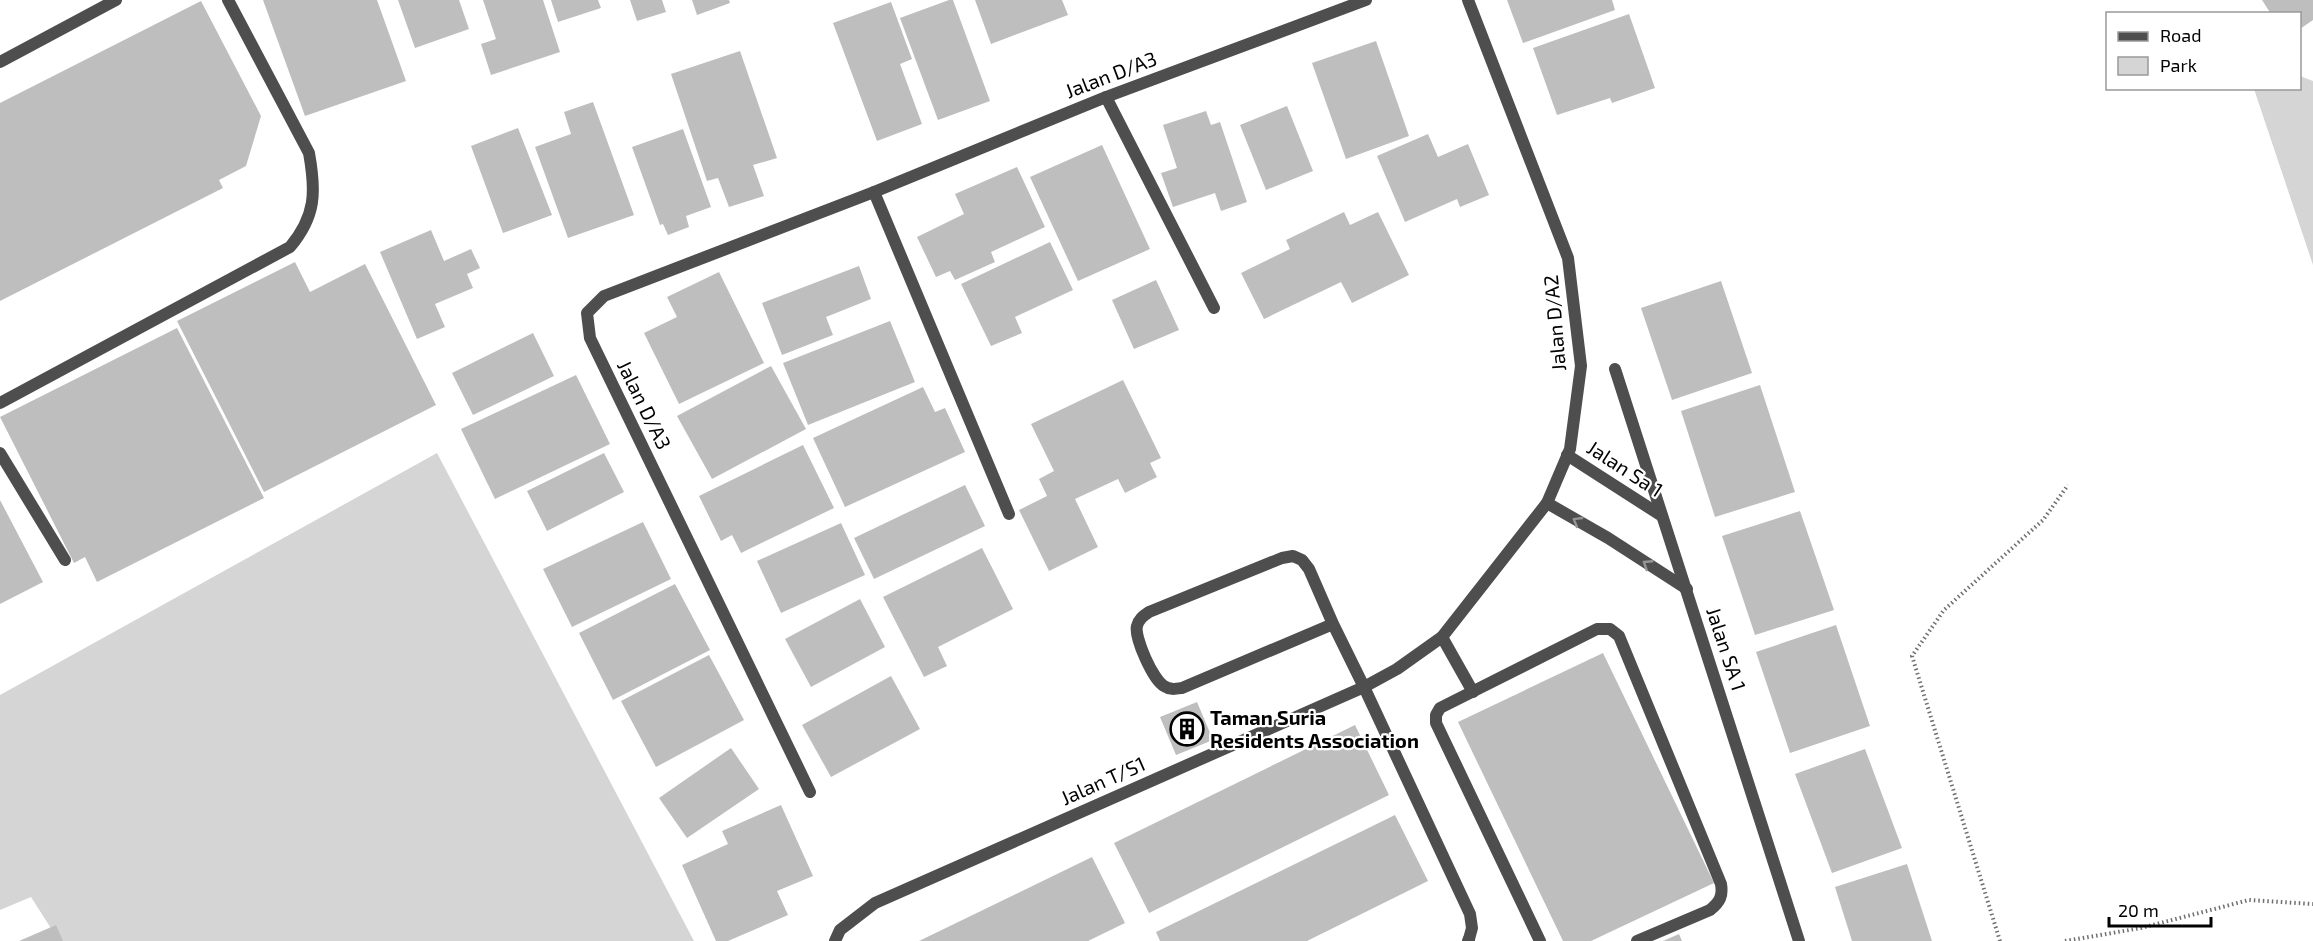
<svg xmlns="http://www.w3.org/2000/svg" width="2313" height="941" font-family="'Exo 2',sans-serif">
<rect width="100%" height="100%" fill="#fff"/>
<!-- green -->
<g fill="#d5d5d5">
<polygon points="2300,76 2313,81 2313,265 2254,89 2300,88"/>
<polygon points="437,453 694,941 59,941 31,897 0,910 0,695"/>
</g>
<!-- building -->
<g fill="#bebebe">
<polygon points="263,0 377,0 406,81 305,116"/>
<polygon points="398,0 459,0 469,29 415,48"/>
<polygon points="483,0 543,0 560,52 491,75 481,44 496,39"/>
<polygon points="551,0 598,0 601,8 558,22"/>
<polygon points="630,0 662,0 666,12 637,21"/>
<polygon points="692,0 729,0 730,3 697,15"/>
<polygon points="949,0 953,0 990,101 938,120 900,18"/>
<polygon points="975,0 1062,0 1068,15 991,44"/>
<polygon points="1507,0 1612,0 1615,10 1523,43"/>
<polygon points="2262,0 2313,0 2313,20 2300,29 2300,14 2271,14"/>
<polygon points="201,1 261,116 246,166 219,180 223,188 0,301 0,103"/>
<polygon points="891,2 912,59 900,64 922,124 877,141 833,23"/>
<polygon points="1629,14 1655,88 1612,103 1610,98 1557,115 1533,48"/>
<polygon points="1376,41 1409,136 1346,159 1312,63"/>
<polygon points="740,51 777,158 753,165 764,196 729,207 718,178 707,181 671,74"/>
<polygon points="593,102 634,215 568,238 535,147 571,134 564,112"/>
<polygon points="1287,106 1313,171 1266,190 1240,125"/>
<polygon points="1206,111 1211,125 1220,122 1247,202 1221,211 1215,193 1173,207 1161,173 1177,168 1163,125"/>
<polygon points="518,128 552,215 503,233 471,146"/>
<polygon points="683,129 711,207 686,216 689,227 668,235 663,224 660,225 632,147"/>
<polygon points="1428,134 1438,157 1468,144 1489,195 1460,207 1457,199 1405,222 1377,156"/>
<polygon points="1102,145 1150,249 1078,281 1030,177"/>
<polygon points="1017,167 1045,227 991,252 995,262 955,280 950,271 936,277 917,237 964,214 955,194"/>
<polygon points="1344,212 1350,225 1378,212 1409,275 1352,303 1341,282 1264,319 1241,273 1290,249 1286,240"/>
<polygon points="431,230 444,261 471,249 480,268 467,274 473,288 435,304 445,327 417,339 380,252"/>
<polygon points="1050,242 1073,290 1015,317 1022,333 991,346 961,284"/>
<polygon points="295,262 310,292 365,264 436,405 264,492 177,321"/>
<polygon points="859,266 871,299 826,317 833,335 782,355 762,303"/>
<polygon points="719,272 764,363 679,404 644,333 677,317 667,297"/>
<polygon points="1156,280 1179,330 1134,349 1112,300"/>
<polygon points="1721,281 1752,373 1672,400 1641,308"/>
<polygon points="890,321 915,382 808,425 783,363"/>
<polygon points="177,328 264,498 97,582 85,557 74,563 0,417"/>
<polygon points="533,333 554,376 473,415 452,373"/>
<polygon points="771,366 806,429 712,479 677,416"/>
<polygon points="576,375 610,444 495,499 461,429"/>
<polygon points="1123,380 1161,458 1150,463 1157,477 1125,493 1118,479 1075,499 1098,547 1049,571 1019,510 1047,496 1039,479 1054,471 1031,424"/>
<polygon points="1760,385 1795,492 1715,517 1681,411"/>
<polygon points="923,387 935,412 945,408 965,452 845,507 813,438"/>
<polygon points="803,445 834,508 741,553 732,535 721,541 699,496"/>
<polygon points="604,453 624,492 547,531 527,491"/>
<polygon points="965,485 985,526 874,579 854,538"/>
<polygon points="0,500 43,582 0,604"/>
<polygon points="1800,511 1834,610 1755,635 1722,536"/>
<polygon points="643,522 671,579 572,627 543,569"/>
<polygon points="841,523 865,575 781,613 757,561"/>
<polygon points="982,548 1013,609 938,647 947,666 924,677 883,597"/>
<polygon points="675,584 710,650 613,700 579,633"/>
<polygon points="860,599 885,647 811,687 785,639"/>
<polygon points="1836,625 1870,726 1790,753 1756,652"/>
<polygon points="1603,653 1714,883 1591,941 1563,941 1458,722"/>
<polygon points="709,655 744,720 656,767 621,701"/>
<polygon points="891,676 920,729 831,777 802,725"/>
<polygon points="1197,702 1213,740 1176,755 1160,717"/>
<polygon points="1355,725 1389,795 1149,913 1114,843"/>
<polygon points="731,748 759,789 687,838 659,798"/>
<polygon points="1865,749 1902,848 1832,873 1795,774"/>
<polygon points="781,805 813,876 777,891 788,915 728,941 716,941 682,865 728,844 722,831"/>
<polygon points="1395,815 1428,881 1307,941 1160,941 1156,932"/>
<polygon points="1092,857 1125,923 1088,941 919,941"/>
<polygon points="1907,864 1932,941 1852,941 1835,887"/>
<polygon points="56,925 63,941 19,941"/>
<polygon points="1679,934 1682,941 1663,941"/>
</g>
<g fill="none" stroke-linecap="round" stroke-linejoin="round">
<!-- path -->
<g stroke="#707070" stroke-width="4" stroke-dasharray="1.5 3" stroke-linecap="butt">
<polyline points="2000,941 1912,656 1944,610 2043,520 2068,485"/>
<polyline points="2065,941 2141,928 2249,900 2313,904"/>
</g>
<!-- service -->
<g stroke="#4e4e4e" stroke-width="12">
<path d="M 0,403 L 290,247 C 316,216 316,192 309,153 L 228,0"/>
<polyline points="0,453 65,560"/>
<path d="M 1333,624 L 1182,688 C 1175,689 1170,690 1164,686 C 1153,680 1134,637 1137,626 C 1139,619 1143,616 1149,612 L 1282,558 L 1293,556 L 1302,560 L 1309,569 L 1333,624 L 1364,687 L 1470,914 L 1472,928 L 1469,939"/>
<polyline points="1442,637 1473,692"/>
<path d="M 1540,941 L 1436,723 L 1436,715 L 1440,708 L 1597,629 L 1610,629 L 1619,636 L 1721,884 C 1723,896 1720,902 1710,910 L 1637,941"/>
</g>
<!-- minor -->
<g stroke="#4e4e4e" stroke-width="12">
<polyline points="0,62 116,0"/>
<polyline points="1106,97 1214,308"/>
<polyline points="874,192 1009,514"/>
<polyline points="1615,369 1799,941"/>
<polyline points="1567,455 1662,516"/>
<polyline points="1547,503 1608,538 1687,589"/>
<polyline points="810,792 590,338 587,313 604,296 874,192 1106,97 1366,0"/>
<polyline points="835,941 840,930 875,903 1364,687 1397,669 1442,637 1547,503 1570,449 1581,366 1568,258 1468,0"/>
<polyline points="1468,941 1469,939"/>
</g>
</g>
<!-- one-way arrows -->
<defs><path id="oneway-chevron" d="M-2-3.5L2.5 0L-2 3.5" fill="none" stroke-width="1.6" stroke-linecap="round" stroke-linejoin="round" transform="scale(1.5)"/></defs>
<g stroke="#959595">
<use href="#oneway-chevron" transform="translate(1577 521) rotate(-150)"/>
<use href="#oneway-chevron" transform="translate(1647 564) rotate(-147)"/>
</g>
<!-- icons -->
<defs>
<g id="building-ring" transform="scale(1.725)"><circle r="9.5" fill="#fff" stroke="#000" stroke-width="1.5"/><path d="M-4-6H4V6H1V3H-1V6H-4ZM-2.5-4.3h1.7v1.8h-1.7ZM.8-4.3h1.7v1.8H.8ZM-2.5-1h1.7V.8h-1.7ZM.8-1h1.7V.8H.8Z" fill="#000"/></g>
</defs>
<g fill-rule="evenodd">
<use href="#building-ring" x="1187" y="729"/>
</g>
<g text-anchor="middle" stroke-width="4.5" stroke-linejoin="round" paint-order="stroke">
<!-- street labels -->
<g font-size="20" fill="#000" stroke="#fff">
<text transform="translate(1111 75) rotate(-21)" y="7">Jalan D/A3</text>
<text transform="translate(1555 323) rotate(-95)" y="7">Jalan D/A2</text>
<text transform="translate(644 405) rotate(64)" y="7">Jalan D/A3</text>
<text transform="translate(1625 469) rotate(33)" y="7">Jalan Sa 1</text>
<text transform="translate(1726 649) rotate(72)" y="7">Jalan SA 1</text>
<text transform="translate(1103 781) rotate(-24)" y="7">Jalan T/S1</text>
</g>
<!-- poi labels -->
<g font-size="20" font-weight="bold" fill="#000" stroke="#fff" text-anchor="start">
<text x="1210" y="725">Taman Suria<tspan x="1210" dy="23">Residents Association</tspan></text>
</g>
</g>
<!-- legend -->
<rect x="2106" y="12" width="195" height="78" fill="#ffffff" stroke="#999999" stroke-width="1.5"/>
<rect x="2118" y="32" width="30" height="9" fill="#4e4e4e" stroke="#999999" stroke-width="1.5"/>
<text x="2160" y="42" font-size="18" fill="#000000">Road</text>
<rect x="2118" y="57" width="30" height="18" fill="#d5d5d5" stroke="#999999" stroke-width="1.5"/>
<text x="2160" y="72" font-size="18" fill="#000000">Park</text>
<!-- scale -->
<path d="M2109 917v9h102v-9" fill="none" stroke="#000000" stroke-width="3"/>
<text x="2118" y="917" font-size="18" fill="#000000" stroke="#ffffff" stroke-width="4.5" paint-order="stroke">20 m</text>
</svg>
